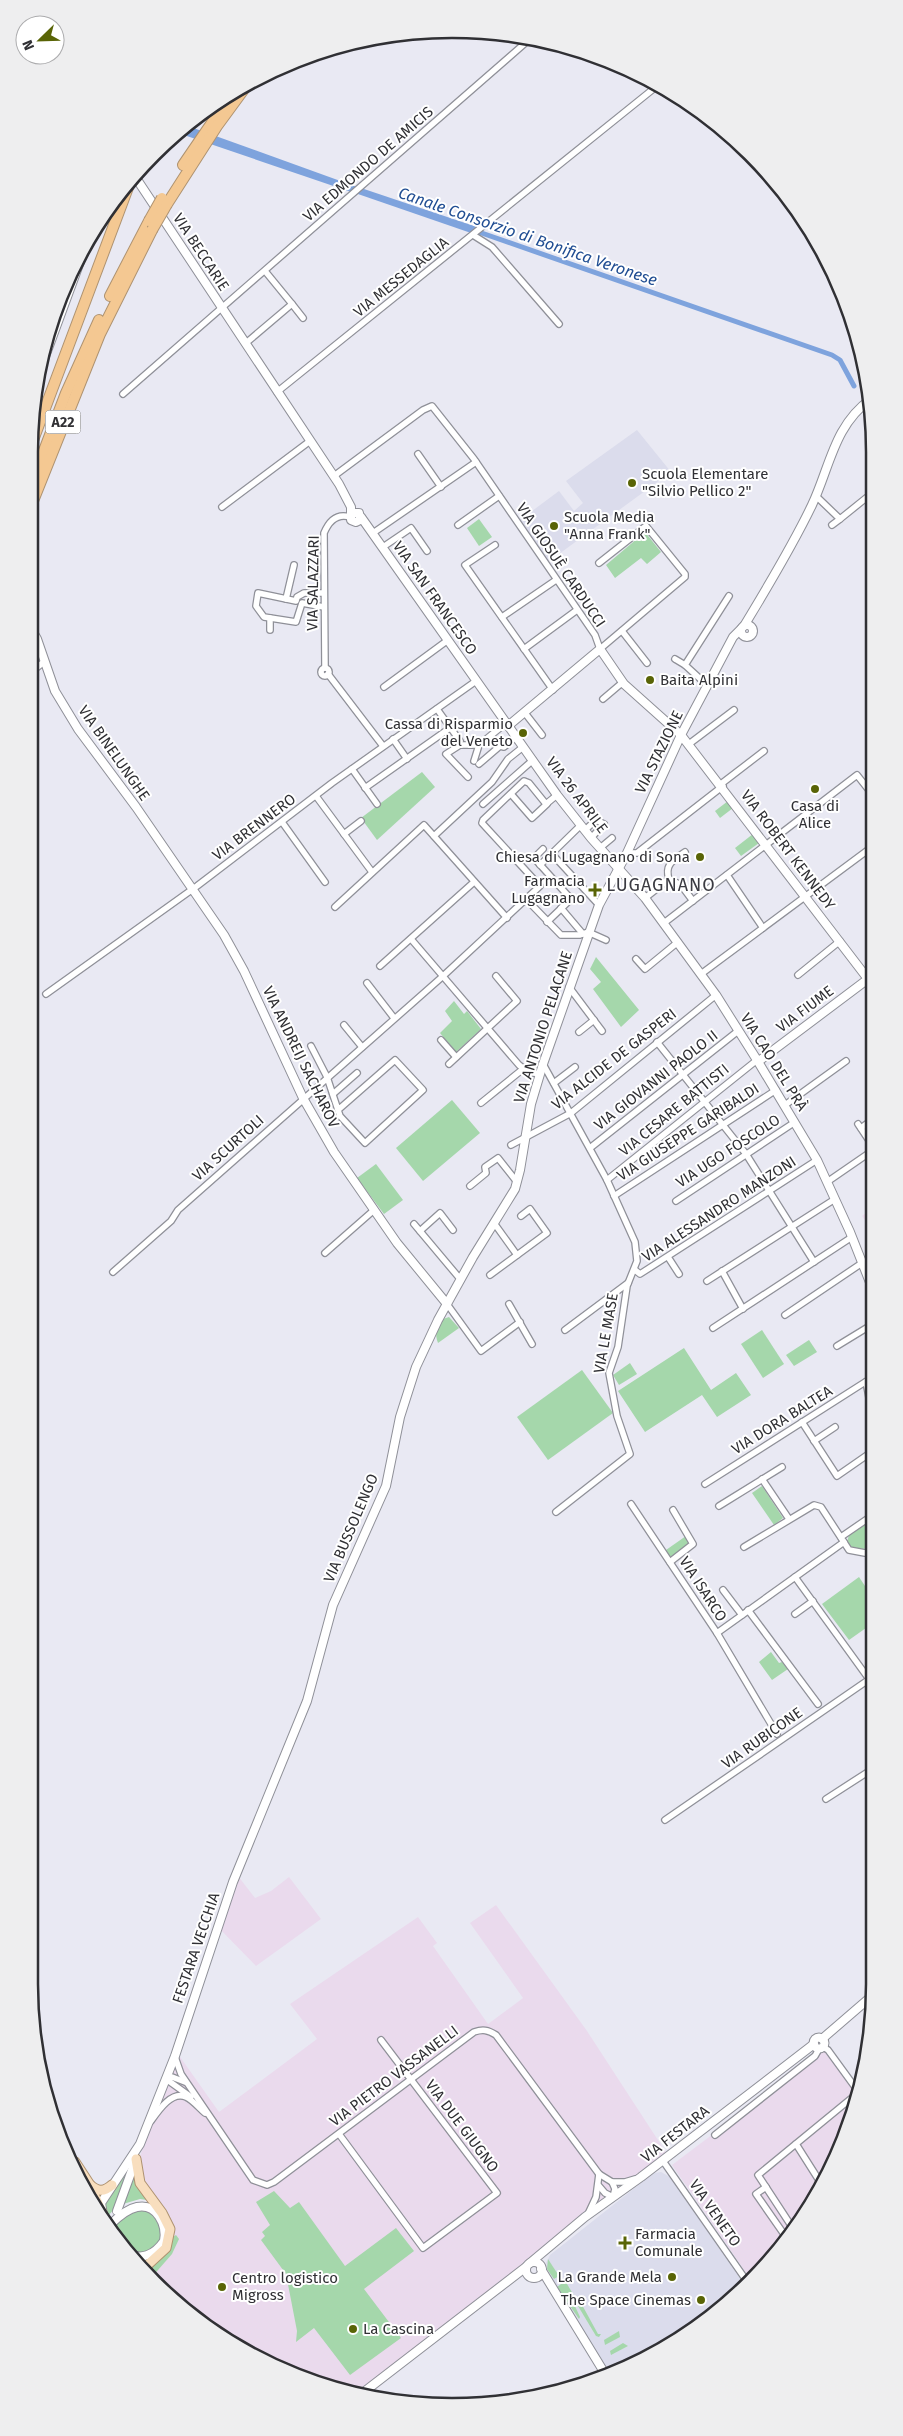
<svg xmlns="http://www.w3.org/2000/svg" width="903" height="2436" font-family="'Fira Sans',sans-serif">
<rect width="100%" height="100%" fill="#e9e9f3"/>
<!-- built -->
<g fill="#dbdcec">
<polygon points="637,430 671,472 548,562 520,520 559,491 574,511 583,503 566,481"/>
<polygon points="661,2172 670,2177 743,2283 686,2336 610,2376 549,2273 546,2263 550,2255 646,2179 655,2173"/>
</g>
<!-- industrial -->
<g fill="#eadaed">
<polygon points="872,1208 873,1231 862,1216"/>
<polygon points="238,1876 255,1898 271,1891 289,1877 321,1919 256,1966 218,1927"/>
<polygon points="496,1905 587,2031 667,2154 438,2334 354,2394 316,2385 240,2351 151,2278 158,2269 173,2238 168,2212 146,2186 139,2166 140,2156 178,2054 219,2112 317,2039 290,2004 418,1917 437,1943 433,1946 488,2024 523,1998 470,1923"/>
<polygon points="824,2050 859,2097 831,2172 787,2242 749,2277 672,2165"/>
</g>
<!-- green -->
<g fill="#a5d7ab">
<polygon points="479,519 492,537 479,546 467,528"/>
<polygon points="645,532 661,552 647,564 641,558 615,578 606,565"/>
<polygon points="422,772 435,787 377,840 361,818"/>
<polygon points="728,801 733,808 720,818 715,811"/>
<polygon points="753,834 759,843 741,856 735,848"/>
<polygon points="596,957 639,1010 621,1027 593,989 601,982 590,969"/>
<polygon points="454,1001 464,1014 467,1011 481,1029 456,1052 440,1033 452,1021 445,1011"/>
<polygon points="452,1100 480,1133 423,1181 396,1148"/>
<polygon points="376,1164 403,1200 384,1214 357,1178"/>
<path d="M 449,1317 L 459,1328 L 438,1343 C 434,1333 437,1327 443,1319 Z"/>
<polygon points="762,1330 784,1364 763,1378 741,1344"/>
<polygon points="809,1340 817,1352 794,1366 786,1355"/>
<polygon points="684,1348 711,1390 736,1373 751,1395 717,1417 702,1395 645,1432 618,1391"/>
<polygon points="630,1363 637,1374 619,1385 613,1375"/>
<polygon points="582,1370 613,1413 548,1460 517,1417"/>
<polygon points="762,1486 783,1518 774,1525 752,1493"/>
<polygon points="872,1519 873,1544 863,1549 851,1547 847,1542 849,1535"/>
<polygon points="686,1536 690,1542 689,1546 673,1556 669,1556 666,1550"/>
<polygon points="859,1577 873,1598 873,1623 849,1640 822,1604"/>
<polygon points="771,1652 779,1663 782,1662 788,1669 772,1680 759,1662"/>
<path d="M 140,2156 C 136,2198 176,2201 173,2237 L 176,2235 L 179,2239 L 172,2254 L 151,2278 L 144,2272 C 152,2263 163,2257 169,2247 C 187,2215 128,2195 140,2156 Z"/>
<polygon points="132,2159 118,2205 106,2218 104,2201"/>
<polygon points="133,2176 147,2200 140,2199 123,2204"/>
<polygon points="274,2191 290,2208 299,2202 345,2266 396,2228 414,2251 364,2289 401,2338 350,2375 314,2328 296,2342 297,2331 286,2274 261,2240 265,2236 262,2232 270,2225 256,2202"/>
<path d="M 144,2209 C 152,2212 157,2217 160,2225 C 170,2259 122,2264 110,2227 L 130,2212 Z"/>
<polygon points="548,2259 559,2276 554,2279 547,2269"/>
<polygon points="568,2279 567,2284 576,2299 574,2304 580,2317 579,2319 557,2287"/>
<polygon points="581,2303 598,2334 601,2334 599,2337 596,2336 578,2306"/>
<polygon points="619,2331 620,2337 605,2345 604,2340"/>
<polygon points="623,2343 628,2346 611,2355 610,2351"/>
</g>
<!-- water -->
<g fill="#7ea3dd">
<polygon points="185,125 357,187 351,192 175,132"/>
<polygon points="361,188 477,227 471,233 355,193"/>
</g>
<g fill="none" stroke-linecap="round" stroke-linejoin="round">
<!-- canal -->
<polyline stroke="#7ea3dd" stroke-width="5" points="473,230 832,355 840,360 854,386"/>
<!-- street casing -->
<g stroke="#8f9098" stroke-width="8">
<g id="street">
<polyline points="697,109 697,110"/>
<polyline points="473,235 492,247 559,324"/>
<polyline points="292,304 303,318"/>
<polyline points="246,343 292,304 265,271"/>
<polyline points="277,392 657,86"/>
<polyline points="123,394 531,38"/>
<polyline points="418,454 441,487"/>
<polyline points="334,476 423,410 432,406 474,459 595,635 600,649 685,577 685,574 646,526 599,563"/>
<polyline points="816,496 840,519 871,494"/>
<polyline points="222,507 310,441"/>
<polyline points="458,525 499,496"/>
<polyline points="832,525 840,519"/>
<polyline points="373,533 476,462"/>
<polyline points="495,545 465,565 553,690"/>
<polyline points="383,547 411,528 427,551"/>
<polyline points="324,593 304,593 297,597 296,601 258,593 256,606 264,617 296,622 302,603 324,607"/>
<polyline points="286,599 294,565"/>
<polyline points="502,617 556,580"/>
<polyline points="270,618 270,630"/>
<polyline points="622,631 647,663"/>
<polyline points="524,649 577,610"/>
<polyline points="675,659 685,665"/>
<circle cx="325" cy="672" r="4"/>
<path d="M 325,668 L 324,533 C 329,521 337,513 350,517"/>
<polyline points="29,674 45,661"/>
<polyline points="328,674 383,746"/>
<polyline points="708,686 685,665 729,596"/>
<polyline points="384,687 448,640"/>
<polyline points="603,699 623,682"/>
<polyline points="437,709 460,741"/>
<polyline points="525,713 542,735"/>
<polyline points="393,739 407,759"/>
<polyline points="689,744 734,710"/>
<polyline points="474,761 479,745"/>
<polyline points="479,764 500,746 504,747 516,737"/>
<polyline points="352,769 377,804"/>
<polyline points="468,777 446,754 460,745 479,745 506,723"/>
<polyline points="721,784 764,751"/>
<polyline points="365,788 450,728"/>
<polyline points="511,794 532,818 547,804"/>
<polyline points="316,796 372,872"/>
<polyline points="483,804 533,760"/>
<polyline points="282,822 325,882"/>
<polyline points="585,830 596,820 604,824 591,838"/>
<polyline points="344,834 361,821"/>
<polyline points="434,836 492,782 508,759 523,747"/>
<polyline points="600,848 612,838"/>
<polyline points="543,849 534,858 571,899 547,922"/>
<polyline points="627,853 637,853 723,786"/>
<polyline points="552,854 599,905"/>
<polyline points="540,865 581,825"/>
<polyline points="727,875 763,928"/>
<path d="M 669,879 C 664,864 674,860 685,852"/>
<polyline points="645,898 669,879 681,885 693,901"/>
<polyline points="526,899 561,935 580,935 588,932 606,940"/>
<polyline points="335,907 424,825 507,918"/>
<polyline points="561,908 583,934"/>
<polyline points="664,923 857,775 872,794"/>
<polyline points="411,939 519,1065 528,1072 540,1074"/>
<polyline points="636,959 645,969 678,942"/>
<polyline points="380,966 474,882"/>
<polyline points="701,974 872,847"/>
<polyline points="798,975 840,941"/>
<polyline points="367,983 394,1018"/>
<polyline points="569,987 602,1031"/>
<polyline points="46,994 197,886 332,783 476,681"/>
<polyline points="344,1025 362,1047"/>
<polyline points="579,1032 594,1020"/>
<polyline points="441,1040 456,1057"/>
<polyline points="657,1042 746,1154 814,1262"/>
<polyline points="311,1046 327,1077 340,1116 365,1143 423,1090 395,1060 338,1110"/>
<polyline points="449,1064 517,1001 496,976"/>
<polyline points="543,1064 607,1180 635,1242 637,1261 627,1286 618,1347 609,1373 617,1416 630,1454 556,1512"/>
<polyline points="554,1083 575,1067"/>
<polyline points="333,1094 357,1073"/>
<polyline points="481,1103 523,1069"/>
<polyline points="785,1105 846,1061"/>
<polyline points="858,1124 872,1145"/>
<polyline points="861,1128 872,1120"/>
<polyline points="511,1145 571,1113 716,995"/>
<polyline points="590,1148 738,1031"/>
<polyline points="607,1180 757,1060"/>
<polyline points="827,1182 872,1151"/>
<polyline points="470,1186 486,1173 485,1167 498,1158 517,1182"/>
<polyline points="614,1196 776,1090"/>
<polyline points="676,1201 795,1122"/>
<polyline points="494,1223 517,1255"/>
<polyline points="414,1224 461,1280"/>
<polyline points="420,1231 440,1213 453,1230"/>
<polyline points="325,1253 374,1210"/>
<polyline points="668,1257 679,1274"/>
<polyline points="635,1270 640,1274 817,1160"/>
<polyline points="722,1271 743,1309"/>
<polyline points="113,1272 171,1221 178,1210 442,977 540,886 482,823 483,820 524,781 529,783 546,804 557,795"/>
<polyline points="490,1275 547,1233 530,1209 521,1216"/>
<polyline points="707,1281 835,1199"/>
<polyline points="447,1304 481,1351 520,1322"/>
<polyline points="509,1304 532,1344"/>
<polyline points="785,1315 862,1263"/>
<polyline points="713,1328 852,1237"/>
<polyline points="565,1330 628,1283"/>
<polyline points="837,1346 873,1324"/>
<polyline points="866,1382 873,1418"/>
<polyline points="802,1422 837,1476 873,1451"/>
<polyline points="814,1441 835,1427"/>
<polyline points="762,1479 789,1519"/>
<polyline points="705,1484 873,1377"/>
<polyline points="631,1504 717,1633 844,1542"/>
<polyline points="719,1506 782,1467"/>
<polyline points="841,1537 873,1515"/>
<polyline points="744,1547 814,1505 821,1507 849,1550 865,1553 873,1548"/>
<polyline points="670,1562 693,1544 673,1510"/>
<polyline points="795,1577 874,1686"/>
<polyline points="723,1590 742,1615"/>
<polyline points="748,1610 818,1704"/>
<polyline points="795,1614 813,1601"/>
<polyline points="717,1633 777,1734"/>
<polyline points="869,1771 874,1777"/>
<polyline points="826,1799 874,1768"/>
<polyline points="665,1820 874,1676"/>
<polyline points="823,2047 828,2050 860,2094"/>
<path d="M 175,2057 L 181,2074 L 253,2180 L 267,2185 L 274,2182 L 474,2032 C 483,2029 488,2030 496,2035 L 599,2174 L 612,2182 L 615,2189 L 613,2197 L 605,2193 L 599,2186"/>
<polyline points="166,2079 191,2097"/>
<polyline points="166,2079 172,2077 185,2082"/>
<path d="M 151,2121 C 158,2111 172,2090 186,2097 C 193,2100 200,2109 205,2113"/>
<polyline points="339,2134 423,2248 497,2193 381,2040"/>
<polyline points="715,2135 815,2056 819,2049"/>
<polyline points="796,2144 822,2185"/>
<polyline points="663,2161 746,2280"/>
<polyline points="612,2182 625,2182 635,2179"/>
<polyline points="766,2187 756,2194 788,2240"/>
<polyline points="589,2212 596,2197 599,2174"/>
<polyline points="794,2230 758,2175 859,2092"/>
</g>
</g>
<!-- secondary casing -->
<g stroke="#8f9098" stroke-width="10">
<g id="secondary">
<polyline points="134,175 339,484 351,507 351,520 356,522 360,520 359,513 352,513"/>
<polyline points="39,373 88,240"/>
<polyline points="361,517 557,795 591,838 645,898 716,995 757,1060 817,1160 850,1232 873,1290"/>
<polyline points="29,625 37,639 55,691 78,729 136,807 224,935 244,971 303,1098 334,1152 397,1243 447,1304"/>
<circle cx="747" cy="631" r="6"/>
<path d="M 744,626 C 768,586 792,547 812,505 C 830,467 834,425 871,399"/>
<polyline points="508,726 600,649 624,684 681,735 868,979 759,1061"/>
<circle cx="819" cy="2043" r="5.5"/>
<polyline points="822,2039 873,1995"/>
<polyline points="117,2211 136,2159"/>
<path d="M 111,2224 C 118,2217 127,2209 137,2207 C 157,2203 167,2225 164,2241 C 155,2254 141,2262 126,2252"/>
<polyline points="108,2227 103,2215 101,2203 140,2144 175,2056 233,1882 307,1701 333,1605 386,1486 400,1417 416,1367 438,1320 473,1257 515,1189 520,1170 531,1104 543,1064 599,905 627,853 681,735 733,637 741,629"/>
<circle cx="534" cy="2270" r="8"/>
<polyline points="530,2263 585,2217 641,2177 814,2044"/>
<polyline points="541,2269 607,2377"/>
<polyline points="360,2395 526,2267"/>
</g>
</g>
<!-- primary casing -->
<g stroke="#af9371" stroke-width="11">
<g id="primary">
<polyline points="50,2116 85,2196"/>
<polyline points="136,2159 140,2183 162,2213 170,2229 166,2248 142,2270"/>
<polyline points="75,2162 90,2185 103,2215"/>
<path d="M 90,2185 C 98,2192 104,2192 112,2185"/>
</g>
</g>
<!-- highway casing -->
<g stroke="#af9371" stroke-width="12">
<g id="highway">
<polyline points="183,165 235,89"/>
<polyline points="167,204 217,126 250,81"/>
<polyline points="110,296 149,221"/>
<polyline points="29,451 132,177"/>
<polyline points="29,490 66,393 99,320"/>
<polyline points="29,511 100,334 152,230"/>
</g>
</g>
<!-- street -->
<use href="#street" stroke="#fff" stroke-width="5.5"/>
<!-- secondary -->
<use href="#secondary" stroke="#fff" stroke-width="8"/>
<!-- primary -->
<use href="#primary" stroke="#f8debe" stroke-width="9"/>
<!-- highway -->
<use href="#highway" stroke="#f4c892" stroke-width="10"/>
<!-- highway-bridge casing -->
<g stroke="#af9371" stroke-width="12" stroke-linecap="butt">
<g id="highway-bridge">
<polyline points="149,221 162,198"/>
<polyline points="152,230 167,204"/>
</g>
</g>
<!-- highway-bridge -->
<use href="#highway-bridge" stroke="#f4c892" stroke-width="10"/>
</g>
<!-- markers -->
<g fill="#596406" stroke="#fff" stroke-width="2">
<circle cx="632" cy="483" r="5"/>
<circle cx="554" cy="526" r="5"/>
<circle cx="650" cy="680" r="5"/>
<circle cx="523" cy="733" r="5"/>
<circle cx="815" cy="789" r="5"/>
<circle cx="700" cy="857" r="5"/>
<path d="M592.5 882.5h5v5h5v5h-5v5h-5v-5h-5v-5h5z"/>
<path d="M622.5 2235.5h5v5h5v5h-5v5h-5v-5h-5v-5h5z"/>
<circle cx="672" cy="2277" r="5"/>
<circle cx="222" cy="2287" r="5"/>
<circle cx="701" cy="2300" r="5"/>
<circle cx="353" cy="2329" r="5"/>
</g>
<g text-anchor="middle" stroke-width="4" stroke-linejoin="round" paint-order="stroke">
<!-- shield labels -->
<rect fill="#fff" stroke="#6e6e71" stroke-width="1" x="45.5" y="410.5" width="35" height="23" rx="4"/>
<g font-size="14" font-weight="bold" fill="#303034">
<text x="63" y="427">A22</text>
</g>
<!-- street labels -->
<g font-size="15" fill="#303034" stroke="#fff">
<text transform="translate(368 164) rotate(-41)" y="5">VIA EDMONDO DE AMICIS</text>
<text transform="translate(201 252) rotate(57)" y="5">VIA BECCARIE</text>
<text transform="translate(401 277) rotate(-39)" y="5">VIA MESSEDAGLIA</text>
<text transform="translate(561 565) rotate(56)" y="5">VIA GIOSUÈ CARDUCCI</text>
<text transform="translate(313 583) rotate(-89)" y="5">VIA SALAZZARI</text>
<text transform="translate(435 598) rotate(55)" y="5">VIA SAN FRANCESCO</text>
<text transform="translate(659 752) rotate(-64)" y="5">VIA STAZIONE</text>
<text transform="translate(114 753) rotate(55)" y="5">VIA BINELUNGHE</text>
<text transform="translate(577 795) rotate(53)" y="5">VIA 26 APRILE</text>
<text transform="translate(254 827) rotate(-37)" y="5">VIA BRENNERO</text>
<text transform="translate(788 850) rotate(53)" y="5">VIA ROBERT KENNEDY</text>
<text transform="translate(805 1009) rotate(-37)" y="5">VIA FIUME</text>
<text transform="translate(543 1027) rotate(-72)" y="5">VIA ANTONIO PELACANE</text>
<text transform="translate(301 1057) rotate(64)" y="5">VIA ANDREIJ SACHAROV</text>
<text transform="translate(614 1059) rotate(-38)" y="5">VIA ALCIDE DE GASPERI</text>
<text transform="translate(774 1062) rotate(58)" y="5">VIA CAO DEL PRÀ</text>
<text transform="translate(656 1080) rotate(-38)" y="5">VIA GIOVANNI PAOLO II</text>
<text transform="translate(674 1110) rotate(-39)" y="5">VIA CESARE BATTISTI</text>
<text transform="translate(688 1132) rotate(-33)" y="5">VIA GIUSEPPE GARIBALDI</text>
<text transform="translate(228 1148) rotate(-42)" y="5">VIA SCURTOLI</text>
<text transform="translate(728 1151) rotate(-33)" y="5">VIA UGO FOSCOLO</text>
<text transform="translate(719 1209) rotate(-33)" y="5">VIA ALESSANDRO MANZONI</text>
<text transform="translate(606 1333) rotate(-80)" y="5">VIA LE MASE</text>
<text transform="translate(782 1420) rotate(-32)" y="5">VIA DORA BALTEA</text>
<text transform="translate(351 1528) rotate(-67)" y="5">VIA BUSSOLENGO</text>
<text transform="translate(703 1589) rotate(57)" y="5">VIA ISARCO</text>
<text transform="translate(762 1738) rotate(-35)" y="5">VIA RUBICONE</text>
<text transform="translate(196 1948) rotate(-71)" y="5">FESTARA VECCHIA</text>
<text transform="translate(394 2076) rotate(-37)" y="5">VIA PIETRO VASSANELLI</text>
<text transform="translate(462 2126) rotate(53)" y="5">VIA DUE GIUGNO</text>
<text transform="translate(675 2134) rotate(-38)" y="5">VIA FESTARA</text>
<text transform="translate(715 2213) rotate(55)" y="5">VIA VENETO</text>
</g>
<!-- poi labels -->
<g font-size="15" fill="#303034" stroke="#fff" text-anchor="start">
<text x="642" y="479">Scuola Elementare<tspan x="642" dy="17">"Silvio Pellico 2"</tspan></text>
<text x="564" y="522">Scuola Media<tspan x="564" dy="17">"Anna Frank"</tspan></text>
<text x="660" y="685">Baita Alpini</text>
<text x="513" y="729" text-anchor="end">Cassa di Risparmio<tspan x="513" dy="17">del Veneto</tspan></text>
<text x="815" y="811" text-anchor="middle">Casa di<tspan x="815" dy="17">Alice</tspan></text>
<text x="690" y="862" text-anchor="end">Chiesa di Lugagnano di Sona</text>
<text x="585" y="886" text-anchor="end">Farmacia<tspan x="585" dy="17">Lugagnano</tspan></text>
<text x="635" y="2239">Farmacia<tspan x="635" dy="17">Comunale</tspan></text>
<text x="662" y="2282" text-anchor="end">La Grande Mela</text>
<text x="232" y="2283">Centro logistico<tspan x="232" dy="17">Migross</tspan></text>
<text x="691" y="2305" text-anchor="end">The Space Cinemas</text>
<text x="363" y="2334">La Cascina</text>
</g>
<!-- water labels -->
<g font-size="16" font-style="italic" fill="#214e93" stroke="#fff">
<text transform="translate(528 236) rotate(19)" y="6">Canale Consorzio di Bonifica Veronese</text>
</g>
<!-- quarter labels -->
<g font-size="18" letter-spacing="1" fill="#3b3b42" stroke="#fff">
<text x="661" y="891">LUGAGNANO</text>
</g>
</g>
<!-- crop -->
<path d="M0 0H903V2436H0ZM452 38H452A414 414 0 0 1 866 452V1984A414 414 0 0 1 452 2398H452A414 414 0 0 1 38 1984V452A414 414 0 0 1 452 38Z" fill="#eeeeef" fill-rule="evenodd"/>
<path fill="none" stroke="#303034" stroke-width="2.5" d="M452 38H452A414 414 0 0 1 866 452V1984A414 414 0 0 1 452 2398H452A414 414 0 0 1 38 1984V452A414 414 0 0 1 452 38Z"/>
<!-- north arrow -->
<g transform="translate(40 40) rotate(247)"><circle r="24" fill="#ffffff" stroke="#acacae"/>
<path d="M0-4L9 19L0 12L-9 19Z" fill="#596406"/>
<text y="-8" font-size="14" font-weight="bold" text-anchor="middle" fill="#303034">N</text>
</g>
</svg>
